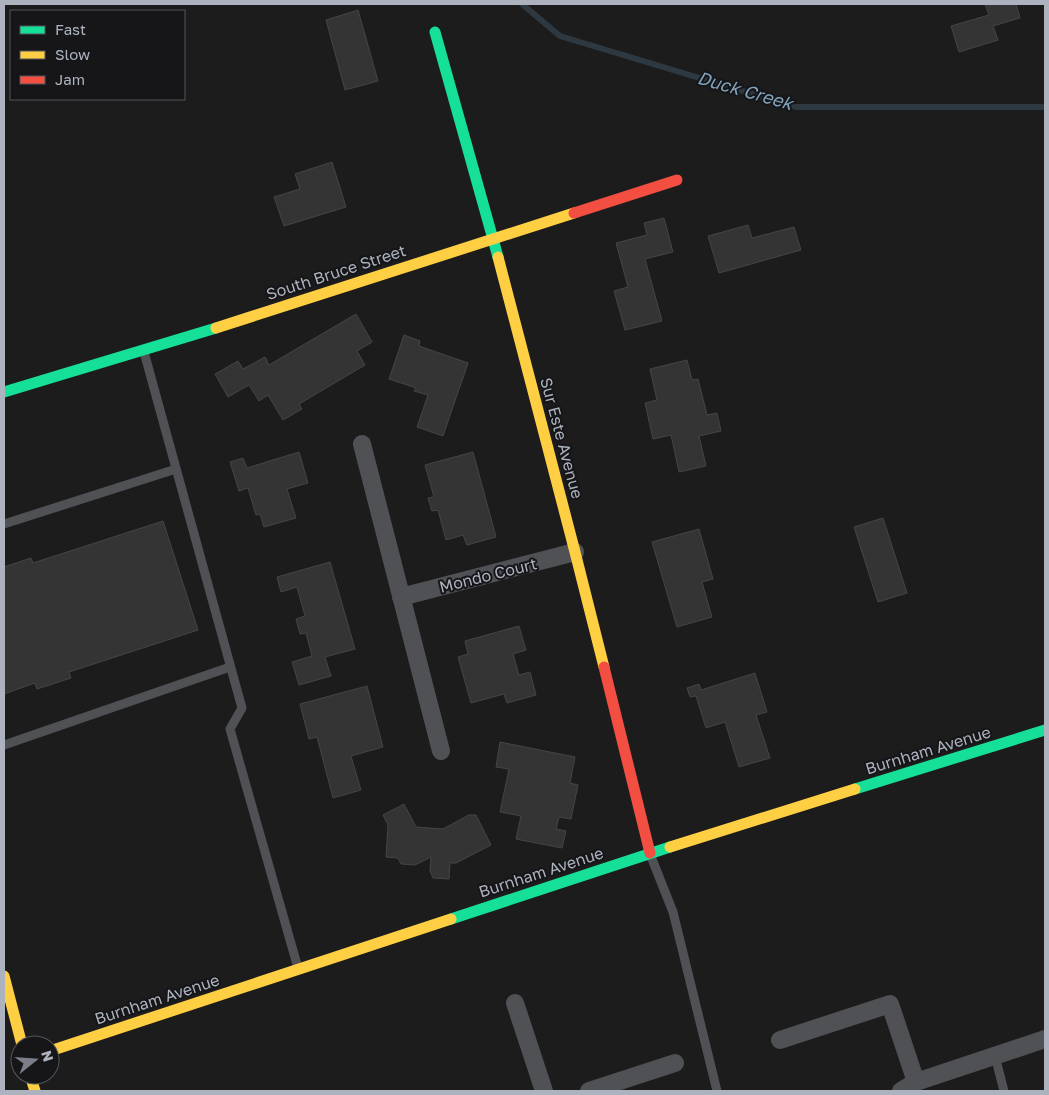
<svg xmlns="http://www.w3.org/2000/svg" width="1049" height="1095" font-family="'Golos Text',sans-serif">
<rect width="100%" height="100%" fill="#1c1c1d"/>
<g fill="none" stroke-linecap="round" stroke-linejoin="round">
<!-- stream -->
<polyline stroke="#2d3840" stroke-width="6" points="522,4 560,36 796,107 1045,107"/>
</g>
<!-- building -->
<g fill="#343435" stroke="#444549">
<polygon points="985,4 1016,4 1020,18 993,26 998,40 959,52 951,26 989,15"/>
<polygon points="358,10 378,81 345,90 326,20"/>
<polygon points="332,162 346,207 284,226 274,197 300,189 295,174"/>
<polygon points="664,218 673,252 645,259 662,321 625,330 614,291 628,287 616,243 647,235 644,223"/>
<polygon points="748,225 752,238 794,227 801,250 719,273 708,236"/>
<polygon points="356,314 372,342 357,351 365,365 299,404 302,409 283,420 268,395 259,401 249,385 228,397 215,374 238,361 243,369 265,357 269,365"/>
<polygon points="404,335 420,341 419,346 468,363 443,436 417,427 428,395 414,391 416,388 389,379"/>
<polygon points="687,360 692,380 698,379 707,415 717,413 721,431 699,436 706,466 679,472 671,435 653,439 645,403 657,400 650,369"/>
<polygon points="299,452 308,483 287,489 296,518 264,527 260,514 256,515 248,488 239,491 230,462 243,458 247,468"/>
<polygon points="473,452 496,537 467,545 463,535 446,540 438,510 432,511 428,498 434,497 425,465"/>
<polygon points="883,518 907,593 878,602 854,527"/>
<polygon points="163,521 198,630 69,672 71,678 37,689 35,683 4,694 4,567 31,558 33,563"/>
<polygon points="699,529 713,579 702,582 712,617 677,627 652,542"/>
<polygon points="330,562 355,649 325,657 331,676 299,685 292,662 312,656 306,633 300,634 296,619 305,616 297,587 281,592 277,577"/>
<polygon points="519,626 526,650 513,654 519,675 530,672 536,695 507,703 504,694 471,703 458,657 468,654 465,641"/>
<polygon points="755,673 767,712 756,715 770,758 739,767 725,722 706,728 696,696 690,697 687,688 699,684 701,690"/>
<polygon points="367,686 383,747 351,756 361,790 333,798 317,737 309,739 300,704"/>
<polygon points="500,742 575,757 570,783 578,785 571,819 559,817 556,829 566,831 562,848 516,839 521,816 500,812 509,769 496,767"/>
<polygon points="404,804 416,827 443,829 469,815 476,815 491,845 456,863 450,863 449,879 433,878 430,871 431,857 415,865 401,864 398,858 386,857 388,825 383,815"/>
</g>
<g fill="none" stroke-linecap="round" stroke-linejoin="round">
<!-- lane -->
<g stroke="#505155" stroke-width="9">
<polyline points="144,352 242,708 230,729 298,968"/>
<polyline points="4,524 176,469"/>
<polyline points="4,745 230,667"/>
<polyline points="650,854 673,912 717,1091"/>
<polyline points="995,1056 1004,1091"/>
</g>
<!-- street -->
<g stroke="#505155" stroke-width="18">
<polyline points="362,444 441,751"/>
<polyline points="401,597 575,552"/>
<polyline points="515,1003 544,1091"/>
<polyline points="780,1040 890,1004 916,1082"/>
<polyline points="589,1091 675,1063"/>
<polyline points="901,1091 916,1082 1045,1039"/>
</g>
<!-- fast -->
<g stroke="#16e098" stroke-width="11">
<polyline points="435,32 498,257"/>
<polyline points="4,392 216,328"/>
<polyline points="855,789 1045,730"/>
<polyline points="451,919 670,847"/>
</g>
<!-- slow -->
<g stroke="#ffcf43" stroke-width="11">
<polyline points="498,257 575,552 604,667"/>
<polyline points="216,328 574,213"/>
<polyline points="670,847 855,789"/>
<polyline points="4,976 22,1045"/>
<polyline points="50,1051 451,919"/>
<polyline points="30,1075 35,1091"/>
</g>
<!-- jam -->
<g stroke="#f24e42" stroke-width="11">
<polyline points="574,213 677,180"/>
<polyline points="604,667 650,853"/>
</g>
</g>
<g text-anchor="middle" stroke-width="4" stroke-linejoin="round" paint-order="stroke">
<!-- street labels -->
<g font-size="16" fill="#acb3be" stroke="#161619">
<text transform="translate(336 272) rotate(-18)" y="6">South Bruce Street</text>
<text transform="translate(562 438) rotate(75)" y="6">Sur Este Avenue</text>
<text transform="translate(488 575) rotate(-14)" y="6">Mondo Court</text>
<text transform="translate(928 750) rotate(-17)" y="6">Burnham Avenue</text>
<text transform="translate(541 872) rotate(-18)" y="6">Burnham Avenue</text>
<text transform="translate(157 999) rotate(-18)" y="6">Burnham Avenue</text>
</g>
<!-- water labels -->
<g font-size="18" font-style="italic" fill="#81a3bb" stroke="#161619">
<text transform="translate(745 91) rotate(16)" y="6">Duck Creek</text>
</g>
</g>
<!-- border -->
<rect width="1049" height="1095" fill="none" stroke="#acb3be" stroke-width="10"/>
<!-- legend -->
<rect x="10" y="10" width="175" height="90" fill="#161619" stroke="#52555b"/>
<rect x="20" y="26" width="25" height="8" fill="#16e098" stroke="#52555b"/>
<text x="55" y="35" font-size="15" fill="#acb3be">Fast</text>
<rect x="20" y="51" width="25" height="8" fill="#ffcf43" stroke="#52555b"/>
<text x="55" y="60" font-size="15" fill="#acb3be">Slow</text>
<rect x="20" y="76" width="25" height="8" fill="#f24e42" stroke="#52555b"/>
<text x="55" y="85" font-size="15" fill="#acb3be">Jam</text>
<!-- north arrow -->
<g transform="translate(35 1060) rotate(73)"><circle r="24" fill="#161619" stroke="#52555b"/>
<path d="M0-4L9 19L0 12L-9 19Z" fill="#7a7e86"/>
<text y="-8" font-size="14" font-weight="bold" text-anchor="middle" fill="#acb3be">N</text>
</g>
</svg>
